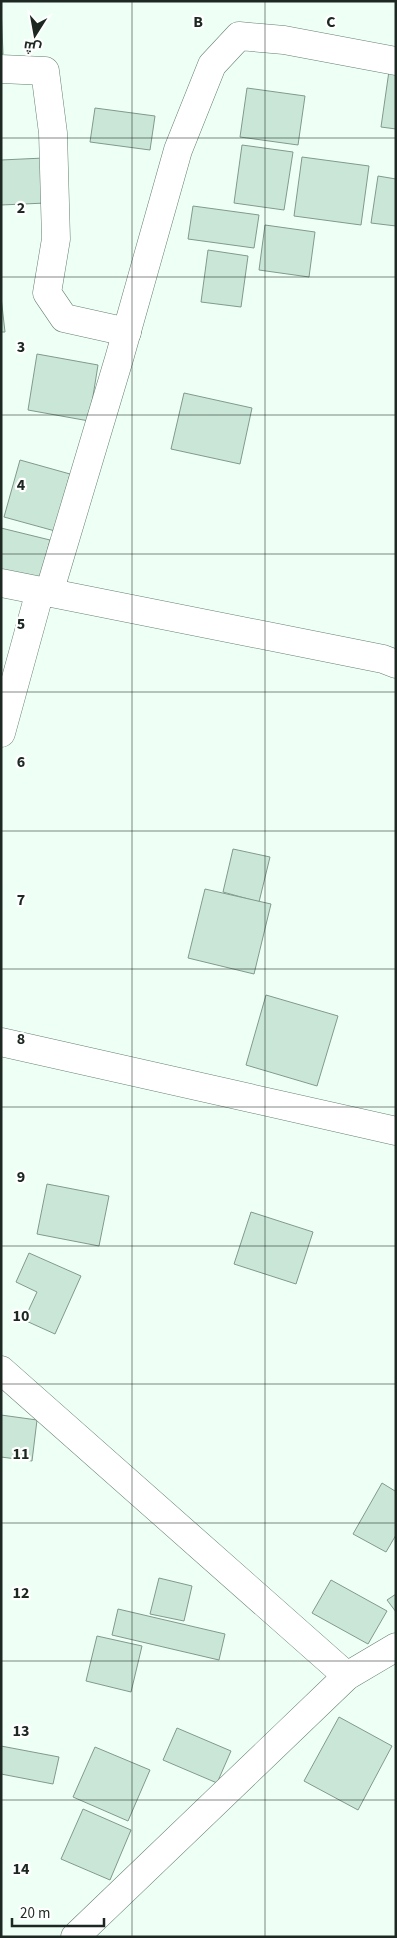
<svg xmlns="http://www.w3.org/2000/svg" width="397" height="1938" font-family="'Source Sans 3',Cairo,sans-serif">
<rect width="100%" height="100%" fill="#eefff6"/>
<!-- building -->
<g fill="#cae6d7" stroke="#809a8d">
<polygon points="1,6 3,54 1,54"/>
<polygon points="389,71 396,72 396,129 381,127"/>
<polygon points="247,88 305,96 298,145 240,137"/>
<polygon points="95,108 155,116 150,150 90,142"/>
<polygon points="242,145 293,152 284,210 234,203"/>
<polygon points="302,157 369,166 361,225 294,216"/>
<polygon points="44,158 46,203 1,205 1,160"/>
<polygon points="378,176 396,179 396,226 371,223"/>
<polygon points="193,206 259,215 254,248 188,239"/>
<polygon points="265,225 315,232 309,277 259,270"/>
<polygon points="208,250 248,256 241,307 201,302"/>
<polygon points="1,297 5,332 1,332"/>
<polygon points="37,354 98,365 89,421 28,410"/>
<polygon points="184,393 252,408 240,464 171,449"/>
<polygon points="20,460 70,474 55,531 4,517"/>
<polygon points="1,528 50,540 40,580 1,571"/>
<polygon points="233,849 270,857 259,902 223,892"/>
<polygon points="205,889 271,904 254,974 188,958"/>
<polygon points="266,995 338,1016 317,1086 246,1065"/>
<polygon points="47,1184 109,1196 99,1246 37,1234"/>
<polygon points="251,1212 313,1232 296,1284 234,1264"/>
<polygon points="29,1253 81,1276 55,1334 24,1320 37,1292 16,1282"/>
<polygon points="1,1415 37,1420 32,1461 1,1457"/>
<polygon points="382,1483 395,1491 396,1489 396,1535 386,1552 353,1534"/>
<polygon points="159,1578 192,1586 184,1621 150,1614"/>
<polygon points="331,1580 387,1611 368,1644 312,1613"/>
<polygon points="396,1594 396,1612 387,1600"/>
<polygon points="118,1609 225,1634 219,1660 112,1635"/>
<polygon points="97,1636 142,1646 131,1692 86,1681"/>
<polygon points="339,1717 392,1746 358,1810 304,1781"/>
<polygon points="177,1728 231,1751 217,1783 163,1760"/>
<polygon points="1,1746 59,1757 53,1784 1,1774"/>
<polygon points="95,1747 150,1770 128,1821 73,1797"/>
<polygon points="83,1809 131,1830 110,1880 61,1859"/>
</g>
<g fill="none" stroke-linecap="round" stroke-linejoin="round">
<!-- minor casing -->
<g stroke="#667f72" stroke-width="29">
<g id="minor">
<polyline points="1,69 45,71 53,133 56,239 47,293 64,318 127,332"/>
<polyline points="1,583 383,659 396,664"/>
<polyline points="49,593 119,359 178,150 212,65 239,36 284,40 396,61"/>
<polyline points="1,733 40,591"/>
<polyline points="1,1042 396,1131"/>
<polyline points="1,1370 347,1676"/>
<polyline points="75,1937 347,1676 396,1647"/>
</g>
</g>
<!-- minor -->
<use href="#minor" stroke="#fff" stroke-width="28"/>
</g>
<!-- grid -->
<path fill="none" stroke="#1d2822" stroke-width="1" stroke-opacity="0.55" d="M 132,1 L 132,1937M 265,1 L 265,1937M 1,138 L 396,138M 1,277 L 396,277M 1,415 L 396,415M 1,554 L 396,554M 1,692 L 396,692M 1,831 L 396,831M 1,969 L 396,969M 1,1107 L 396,1107M 1,1246 L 396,1246M 1,1384 L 396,1384M 1,1523 L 396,1523M 1,1661 L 396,1661M 1,1800 L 396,1800"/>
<g font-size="16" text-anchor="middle" font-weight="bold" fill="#1d2822" stroke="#fff" stroke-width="4.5" stroke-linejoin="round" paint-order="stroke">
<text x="198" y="27">B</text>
<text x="331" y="27">C</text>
<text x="21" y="213">2</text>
<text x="21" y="352">3</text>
<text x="21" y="490">4</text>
<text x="21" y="629">5</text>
<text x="21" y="767">6</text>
<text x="21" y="905">7</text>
<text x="21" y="1044">8</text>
<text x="21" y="1182">9</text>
<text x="21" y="1321">10</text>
<text x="21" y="1459">11</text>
<text x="21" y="1598">12</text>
<text x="21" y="1736">13</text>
<text x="21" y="1874">14</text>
</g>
<!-- border -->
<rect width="397" height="1938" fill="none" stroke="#1d2822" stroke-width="5"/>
<!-- north arrow -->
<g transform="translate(35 35) rotate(191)" stroke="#ffffff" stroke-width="4" paint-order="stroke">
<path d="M0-4L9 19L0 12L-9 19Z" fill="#1d2822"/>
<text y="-8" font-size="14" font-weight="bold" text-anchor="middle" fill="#1d2822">ش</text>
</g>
<!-- scale -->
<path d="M12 1918v8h92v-8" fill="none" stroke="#1d2822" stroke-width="2.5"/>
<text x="20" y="1918" font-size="15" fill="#1d2822" stroke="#ffffff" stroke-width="4" paint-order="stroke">20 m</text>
</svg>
